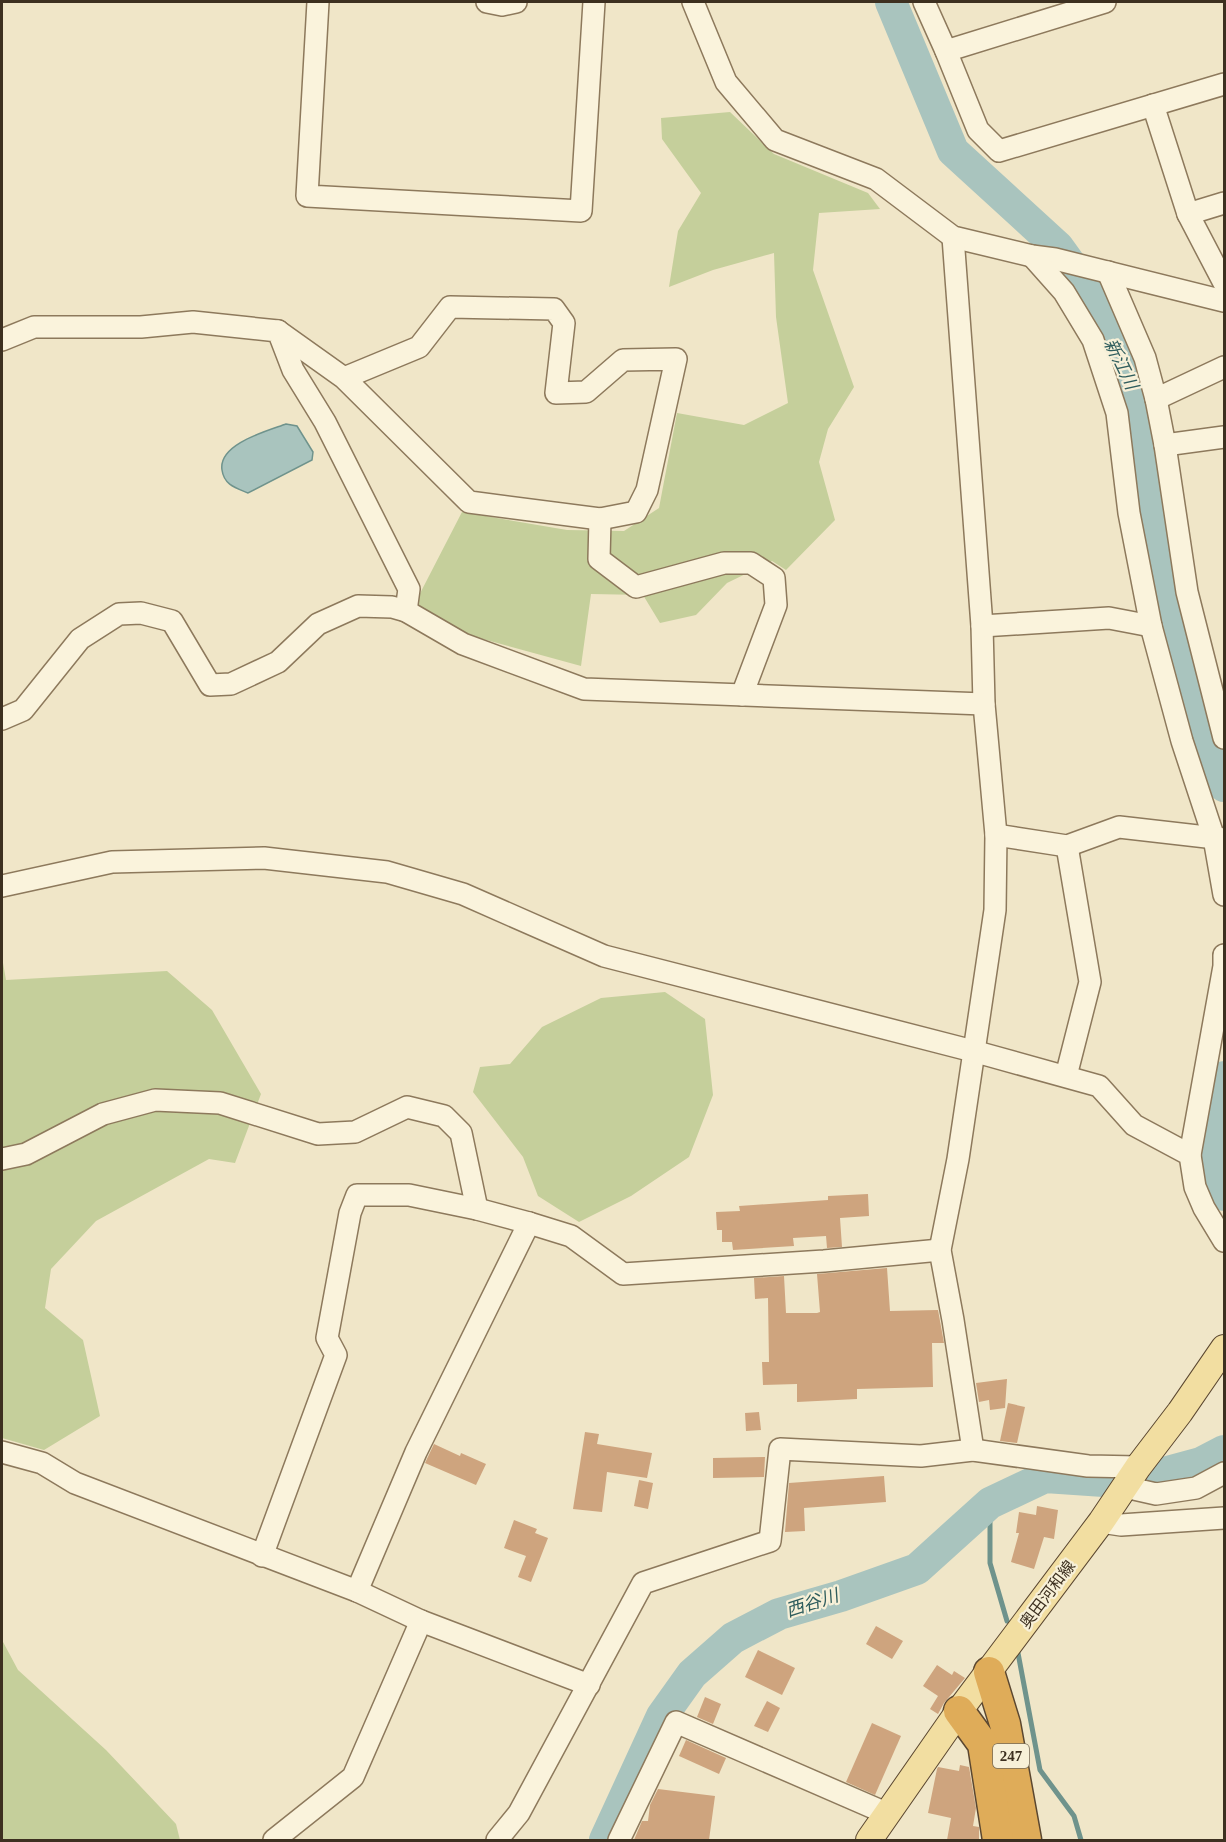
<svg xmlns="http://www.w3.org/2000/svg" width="1226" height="1842" font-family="'Times New Roman','Noto Sans JP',serif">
<rect width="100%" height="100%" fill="#f0e6c8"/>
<!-- green -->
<g fill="#c5cf9b">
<polygon points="730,112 774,154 868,193 880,209 819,213 813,270 854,387 828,429 819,462 835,520 786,570 772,561 727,583 696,615 660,623 643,595 591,594 581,666 472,636 413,607 462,512 567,530 624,531 659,508 677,413 744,425 788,403 776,317 774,253 713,270 669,287 678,231 701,193 662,139 661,118"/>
<polygon points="2,957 6,980 167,971 212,1010 261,1094 235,1163 209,1159 96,1221 51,1269 45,1308 83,1340 100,1416 44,1450 2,1438"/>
<polygon points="665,992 705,1019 713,1095 689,1157 631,1196 579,1222 538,1196 523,1157 473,1092 480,1067 510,1064 542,1027 601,998"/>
<polygon points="2,1640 18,1670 106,1750 176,1824 180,1840 2,1840"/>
</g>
<!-- water -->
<path fill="#a9c4be" stroke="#6f938c" stroke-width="1.5" d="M 286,424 L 297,426 L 313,452 L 312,460 L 248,493 C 236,488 224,485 222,470 C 218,444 267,431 286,424 Z"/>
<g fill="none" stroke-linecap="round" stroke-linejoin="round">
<!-- stream -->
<g stroke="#6f938c" stroke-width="5">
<polyline points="990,1503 990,1563 1007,1621"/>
<polyline points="1018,1653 1040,1770 1074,1816 1081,1840"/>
</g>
<!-- river -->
<g stroke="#a9c4be" stroke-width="32">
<polyline points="891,2 953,151 1058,247 1081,279 1138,400 1154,524 1174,626 1224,786"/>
<polyline points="1224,1077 1214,1134 1217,1174 1224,1195"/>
<polyline points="1153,1476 1201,1463 1224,1451"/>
<polyline points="605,1840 662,1716 692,1674 733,1638 779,1614 841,1596 917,1569 990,1503 1045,1477 1104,1481"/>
</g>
</g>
<!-- building -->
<g fill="#cea47e">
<polygon points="868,1194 869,1216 840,1218 842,1247 827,1248 826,1236 793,1238 794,1246 733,1250 732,1242 722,1242 722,1230 717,1230 716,1212 740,1211 739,1206 828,1200 828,1196"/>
<polygon points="887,1268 890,1311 938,1310 944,1343 932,1343 933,1387 857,1389 857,1399 797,1402 797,1384 763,1385 762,1362 769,1362 768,1298 755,1299 754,1278 784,1276 786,1313 817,1313 820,1312 817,1274"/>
<polygon points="1007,1379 1005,1408 990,1410 989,1400 979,1402 976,1383"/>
<polygon points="1008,1403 1025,1407 1017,1443 1000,1441"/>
<polygon points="759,1412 761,1430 746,1431 745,1413"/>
<polygon points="585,1432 599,1434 597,1444 652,1453 647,1478 607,1472 602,1512 573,1509"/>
<polygon points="434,1444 460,1456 461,1453 486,1464 476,1485 425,1463"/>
<polygon points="765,1457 764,1477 713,1478 713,1458"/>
<polygon points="884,1476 886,1502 804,1508 805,1531 785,1532 789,1483"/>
<polygon points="639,1480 653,1483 648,1509 634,1506"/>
<polygon points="1037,1506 1058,1510 1054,1539 1044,1537 1034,1569 1011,1562 1019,1533 1016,1533 1019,1512 1036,1515"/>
<polygon points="514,1520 537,1529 535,1533 548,1538 531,1582 518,1577 526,1556 504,1548"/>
<polygon points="876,1626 903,1641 892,1659 866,1644"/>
<polygon points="758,1650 795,1668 782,1695 745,1677"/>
<polygon points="937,1665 952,1675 954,1671 965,1678 944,1703 938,1714 930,1709 938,1696 923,1686"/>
<polygon points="705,1697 721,1704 713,1724 697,1717"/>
<polygon points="767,1701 780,1708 768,1732 754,1726"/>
<polygon points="872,1723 901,1736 875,1795 846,1782"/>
<polygon points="686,1740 726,1758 719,1774 679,1756"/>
<polygon points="960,1765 969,1767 976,1808 973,1826 979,1827 979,1840 947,1840 951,1818 928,1813 937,1769 938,1767 959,1771"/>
<polygon points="658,1789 715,1796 709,1840 634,1840 642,1821 648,1821 650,1805"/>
</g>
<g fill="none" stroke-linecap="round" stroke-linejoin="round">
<!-- minor casing -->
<g stroke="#8d795c" stroke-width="24">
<g id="minor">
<polyline points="318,2 307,196 581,211 594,2"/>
<polyline points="487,2 502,5 516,2"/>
<polyline points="693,2 726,82 775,140 876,179 953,237 1032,256 1055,259 1224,301"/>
<polyline points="924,2 946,51 978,130 999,151 1224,84"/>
<polyline points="946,51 1105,2"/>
<polyline points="1153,105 1188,214 1224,283"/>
<polyline points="1188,214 1224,203"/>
<polyline points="953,237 982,626 984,704 996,835 995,910 958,1159 940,1250 953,1320 973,1450"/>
<polyline points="1032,256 1064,292 1093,340 1117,413 1129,513 1151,626 1182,741 1214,838 1224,895"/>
<polyline points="1108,272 1145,358 1156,399 1165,445 1187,592 1224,738"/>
<polyline points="278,331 344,378 469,502 600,519 636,512 647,490 676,359 623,360 586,392 556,393 564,323 554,309 450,307 419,347 344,378"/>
<polyline points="2,340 34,327 141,327 193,322 278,331 293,370 325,422 409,589 406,611"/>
<polyline points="1156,399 1224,367"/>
<polyline points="1165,445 1224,437"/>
<polyline points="600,519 599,559 636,587 724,563 751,563 774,578 776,605 742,695"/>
<polyline points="982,626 1109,618 1151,626"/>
<polyline points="2,719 23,710 80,639 119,614 141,613 172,621 210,685 231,684 278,662 318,624 358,606 392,607 406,611 463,644 584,689 984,704"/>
<polyline points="996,835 1067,846 1119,827 1224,839"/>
<polyline points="2,886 112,862 264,858 387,872 463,894 604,956 973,1051 1099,1086 1134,1125 1190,1155 1195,1187 1204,1208 1224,1241"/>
<polyline points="1066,1076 1090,982 1067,846"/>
<polyline points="1190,1155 1224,966 1224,955"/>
<polyline points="2,1159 26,1154 103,1114 155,1100 220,1103 318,1134 355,1132 407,1107 444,1116 461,1133 477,1209"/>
<polyline points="2,1452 42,1463 75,1483 357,1591 421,1621 589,1685"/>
<polyline points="1125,1487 1156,1494 1196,1488 1224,1473"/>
<polyline points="1101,1522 1121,1525 1224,1518"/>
<polyline points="262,1556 336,1355 327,1338 350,1213 357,1195 409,1195 477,1209 529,1223 571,1236 623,1274 824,1261 940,1250"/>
<polyline points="357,1591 416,1452 529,1223"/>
<polyline points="274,1840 353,1777 421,1621"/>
<polyline points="497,1840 519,1813 643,1583 770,1541 780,1449 921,1456 973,1450 1088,1466 1138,1467"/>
<polyline points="619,1840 676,1722 888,1814"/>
</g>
</g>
<!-- major casing -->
<g stroke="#5b4730" stroke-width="28">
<polyline id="major" points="869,1840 959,1711 1101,1522 1138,1467 1180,1412 1224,1348"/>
</g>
<!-- highway casing -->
<g stroke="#5b4730" stroke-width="33">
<g id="highway">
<polyline points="989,1672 1005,1724 1026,1840"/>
<polyline points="959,1711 983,1744 998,1840"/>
</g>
</g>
<!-- minor -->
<use href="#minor" stroke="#faf3dc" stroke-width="21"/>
<!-- major -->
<use href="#major" stroke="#f2dea1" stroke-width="26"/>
<!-- highway -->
<use href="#highway" stroke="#dfac59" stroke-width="30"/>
</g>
<g text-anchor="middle" stroke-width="4.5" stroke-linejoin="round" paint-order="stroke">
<!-- shield labels -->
<rect fill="#f7f0d8" stroke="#756a57" stroke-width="1.5" x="993" y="1744" width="36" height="24" rx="4.5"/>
<g font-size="15" font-weight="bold" fill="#3d3020">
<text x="1011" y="1761">247</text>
</g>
<!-- street labels -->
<g font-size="16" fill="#3d3020" stroke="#f7f0d8">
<text transform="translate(1047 1594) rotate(-53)" y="6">奥田河和線</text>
</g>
<!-- water labels -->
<g font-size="18" font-style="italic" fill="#2f5d5d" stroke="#f7f0d8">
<text transform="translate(1121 364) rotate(64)" y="6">新江川</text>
<text transform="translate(812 1603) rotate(-18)" y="6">西谷川</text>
</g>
</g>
<!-- border -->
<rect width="1226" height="1842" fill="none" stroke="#3d3020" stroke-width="6"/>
</svg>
